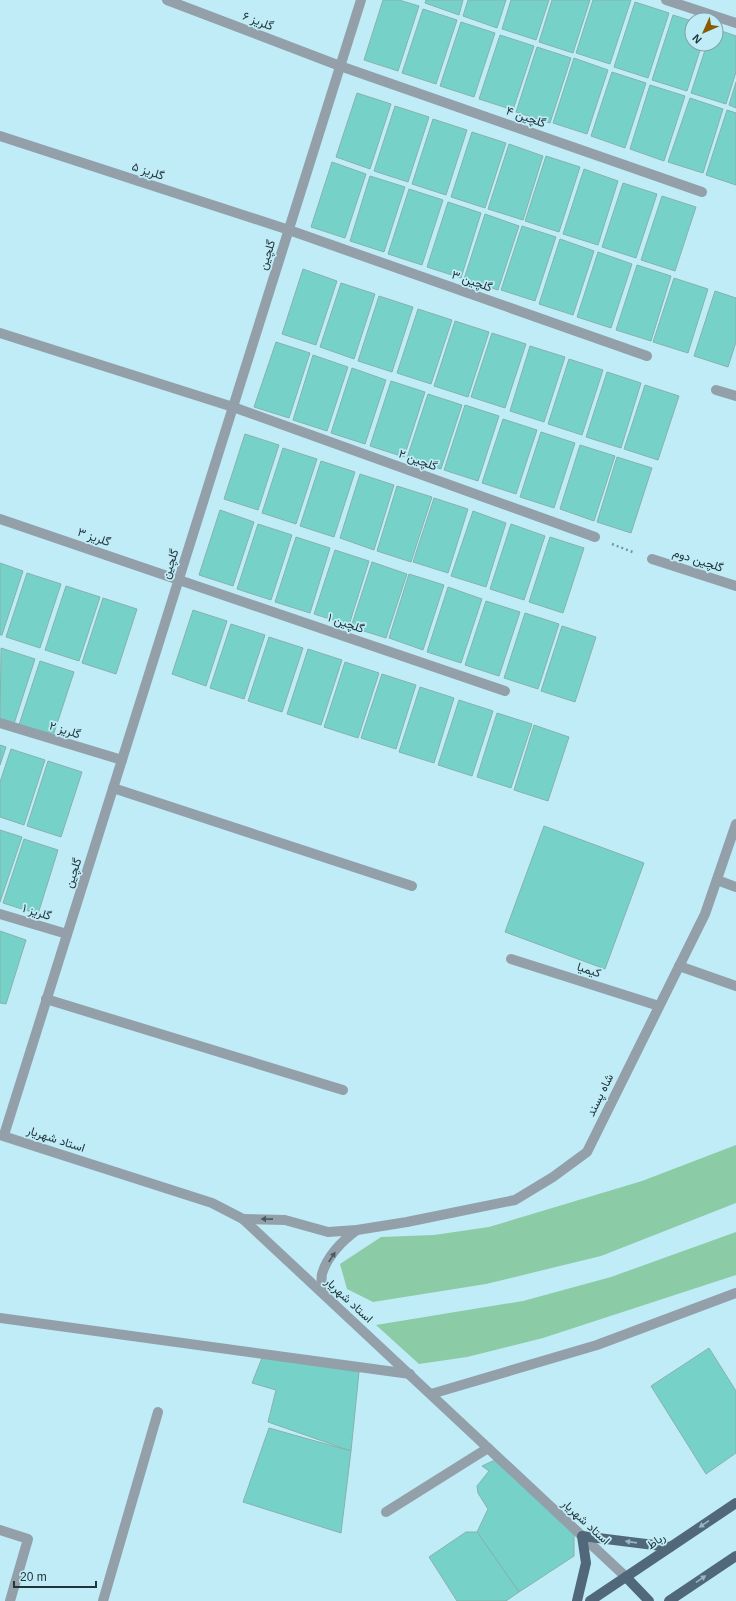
<svg xmlns="http://www.w3.org/2000/svg" width="736" height="1601" font-family="Arial,Vazirmatn,sans-serif">
<rect width="100%" height="100%" fill="#c0ecf7"/>
<!-- green -->
<g fill="#8bcba6">
<polygon points="736,1145 736,1203 601,1256 486,1284 373,1302 347,1289 340,1264 381,1237 434,1235 489,1227 642,1181"/>
<polygon points="736,1232 736,1275 543,1338 467,1357 419,1364 376,1325 523,1301 611,1277"/>
</g>
<!-- building -->
<g fill="#76d2c8" stroke="#86b2ad">
<polygon points="383,0 399,0 419,6 398,71 364,60"/>
<polygon points="426,0 463,0 459,15 425,3"/>
<polygon points="468,0 506,0 497,28 463,16"/>
<polygon points="511,0 549,0 536,40 502,29"/>
<polygon points="552,0 590,0 573,53 539,42"/>
<polygon points="593,0 631,0 610,64 576,53"/>
<polygon points="635,2 669,13 648,78 614,67"/>
<polygon points="423,9 457,20 436,84 402,73"/>
<polygon points="673,15 692,21 692,44 702,44 687,91 652,80"/>
<polygon points="461,22 495,33 474,97 440,86"/>
<polygon points="716,29 736,36 736,72 726,104 691,93 707,44 716,44"/>
<polygon points="500,35 534,46 513,110 479,99"/>
<polygon points="537,47 571,58 550,123 516,112"/>
<polygon points="574,58 608,70 587,134 553,123"/>
<polygon points="612,72 646,83 625,148 591,136"/>
<polygon points="736,82 736,108 729,105"/>
<polygon points="650,85 685,96 664,161 630,149"/>
<polygon points="357,93 391,104 370,169 336,157"/>
<polygon points="690,98 723,109 703,173 668,162"/>
<polygon points="395,106 429,117 408,182 374,171"/>
<polygon points="727,110 736,113 736,185 706,175"/>
<polygon points="433,119 467,130 446,195 412,184"/>
<polygon points="472,132 506,143 485,208 451,197"/>
<polygon points="509,144 543,156 523,220 488,209"/>
<polygon points="546,156 580,167 559,232 525,221"/>
<polygon points="332,162 366,174 345,238 311,227"/>
<polygon points="584,169 618,181 598,245 563,234"/>
<polygon points="370,176 405,187 384,252 350,241"/>
<polygon points="623,183 657,194 636,258 602,247"/>
<polygon points="409,189 443,200 422,265 388,254"/>
<polygon points="662,196 696,207 675,271 641,260"/>
<polygon points="448,202 481,213 461,278 427,267"/>
<polygon points="485,214 519,226 498,290 464,279"/>
<polygon points="522,226 556,237 535,301 501,290"/>
<polygon points="560,239 594,251 573,315 539,304"/>
<polygon points="598,252 632,264 611,328 577,317"/>
<polygon points="637,265 671,276 651,341 616,330"/>
<polygon points="303,269 337,281 316,345 282,334"/>
<polygon points="674,278 708,289 688,353 653,342"/>
<polygon points="341,283 375,294 354,359 320,347"/>
<polygon points="715,291 736,298 736,342 728,367 694,356"/>
<polygon points="379,296 413,307 392,372 358,361"/>
<polygon points="418,309 452,320 431,384 397,373"/>
<polygon points="455,321 489,332 468,397 434,386"/>
<polygon points="492,333 526,344 505,408 471,397"/>
<polygon points="276,342 310,353 289,418 254,407"/>
<polygon points="530,346 565,357 544,422 510,411"/>
<polygon points="313,355 348,367 327,431 293,420"/>
<polygon points="569,359 603,370 582,435 548,424"/>
<polygon points="352,368 386,380 365,444 331,433"/>
<polygon points="607,372 641,383 621,448 586,437"/>
<polygon points="391,381 425,392 404,457 370,446"/>
<polygon points="645,385 679,396 658,460 624,449"/>
<polygon points="428,394 462,405 441,469 407,458"/>
<polygon points="465,405 499,416 478,481 444,470"/>
<polygon points="503,419 537,430 516,494 482,483"/>
<polygon points="541,432 575,443 554,508 520,497"/>
<polygon points="245,434 279,445 258,510 224,499"/>
<polygon points="580,445 615,456 594,521 560,509"/>
<polygon points="283,448 317,459 296,524 262,513"/>
<polygon points="617,457 652,468 631,533 597,522"/>
<polygon points="321,461 355,472 334,537 300,526"/>
<polygon points="360,474 394,485 374,550 340,538"/>
<polygon points="397,486 432,497 411,562 377,551"/>
<polygon points="434,498 468,509 448,573 413,562"/>
<polygon points="220,510 254,522 233,586 199,575"/>
<polygon points="473,511 506,523 486,587 451,576"/>
<polygon points="258,524 292,535 271,600 237,589"/>
<polygon points="511,524 545,536 524,600 490,589"/>
<polygon points="296,537 330,548 310,613 275,602"/>
<polygon points="550,537 584,548 563,613 529,602"/>
<polygon points="335,550 369,561 349,625 314,614"/>
<polygon points="372,562 407,574 386,638 351,627"/>
<polygon points="0,563 23,571 2,635 0,635"/>
<polygon points="27,573 61,584 40,648 6,637"/>
<polygon points="409,574 444,585 423,650 389,638"/>
<polygon points="66,586 100,597 79,661 45,650"/>
<polygon points="448,587 482,599 461,663 427,652"/>
<polygon points="103,598 137,609 116,674 82,663"/>
<polygon points="486,601 520,612 499,676 465,665"/>
<polygon points="193,610 227,621 206,686 172,674"/>
<polygon points="525,613 559,624 538,689 504,678"/>
<polygon points="231,624 265,635 244,699 210,688"/>
<polygon points="562,626 596,637 575,702 541,691"/>
<polygon points="269,637 303,648 282,712 248,701"/>
<polygon points="1,648 35,659 14,724 0,719"/>
<polygon points="308,649 342,660 321,725 287,714"/>
<polygon points="40,661 74,672 53,736 19,725"/>
<polygon points="345,662 379,673 358,738 324,727"/>
<polygon points="382,674 416,685 396,749 361,738"/>
<polygon points="420,687 454,698 434,763 399,752"/>
<polygon points="459,700 493,711 472,776 438,765"/>
<polygon points="497,713 532,724 511,788 477,777"/>
<polygon points="534,725 569,737 548,801 514,790"/>
<polygon points="0,745 6,747 0,765"/>
<polygon points="11,749 45,760 24,825 0,817 0,782"/>
<polygon points="48,761 82,772 61,837 27,826"/>
<polygon points="544,826 644,863 605,969 505,932"/>
<polygon points="0,830 22,837 0,902"/>
<polygon points="24,839 58,850 38,914 3,903"/>
<polygon points="0,931 26,940 6,1004 0,1003"/>
<polygon points="709,1348 736,1391 736,1453 706,1474 651,1386"/>
<polygon points="262,1358 359,1372 351,1451 268,1422 276,1390 252,1383"/>
<polygon points="269,1428 351,1451 341,1533 243,1502"/>
<polygon points="495,1460 574,1534 574,1556 519,1592 477,1532 488,1509 478,1493 477,1486 489,1471 482,1466"/>
<polygon points="466,1532 477,1532 519,1592 506,1601 457,1601 429,1557"/>
</g>
<g fill="none" stroke-linecap="round" stroke-linejoin="round">
<!-- path -->
<polyline stroke="#7898a0" stroke-width="2.5" stroke-dasharray="2 3" stroke-linecap="butt" points="612,544 635,553"/>
<!-- minor -->
<g stroke="#93a0aa" stroke-width="10">
<polyline points="167,0 340,66 702,192"/>
<polyline points="666,0 736,23"/>
<polyline points="0,136 289,230 647,356"/>
<polyline points="0,333 233,407 595,537"/>
<polyline points="716,390 736,396"/>
<polyline points="0,519 505,691"/>
<polyline points="652,559 736,586"/>
<polyline points="0,723 122,760"/>
<polyline points="113,788 412,886"/>
<polyline points="717,880 736,887"/>
<polyline points="0,914 67,934"/>
<polyline points="511,959 659,1006"/>
<polyline points="679,966 736,986"/>
<polyline points="46,999 343,1090"/>
<polyline points="0,1135 212,1203 243,1219 626,1577"/>
<polyline points="4,1135 361,0"/>
<path d="M 243,1219 L 285,1220 L 328,1232 L 357,1230 C 343,1240 327,1256 322,1274 C 321,1279 322,1287 323,1293"/>
<polyline points="357,1230 407,1222 515,1200 553,1177 587,1152 705,914 736,824"/>
<polyline points="0,1318 410,1374"/>
<polyline points="431,1394 597,1345 736,1293"/>
<polyline points="386,1512 488,1448"/>
<polyline points="0,1530 28,1539 10,1601"/>
<polyline points="103,1601 158,1412"/>
</g>
<!-- major -->
<g stroke="#51687a" stroke-width="10">
<polyline points="626,1577 649,1601"/>
<polyline points="577,1601 586,1563 582,1536 670,1547"/>
<polyline points="590,1601 736,1503"/>
<polyline points="669,1601 736,1556"/>
</g>
</g>
<!-- one-way arrows -->
<defs><path id="oneway-solid" d="M-6-.8H1V-3.2L6.5 0L1 3.2V.8H-6Z"/></defs>
<g fill="#4a5a61">
<use href="#oneway-solid" transform="translate(267 1219) rotate(-179)"/>
<use href="#oneway-solid" transform="translate(332 1257) rotate(-57)"/>
</g>
<g fill="#94b7c5">
<use href="#oneway-solid" transform="translate(704 1524) rotate(146)"/>
<use href="#oneway-solid" transform="translate(631 1542) rotate(-172)"/>
<use href="#oneway-solid" transform="translate(701 1579) rotate(-34)"/>
</g>
<g text-anchor="middle" stroke-width="3.5" stroke-linejoin="round" paint-order="stroke">
<!-- street labels -->
<g font-size="12" fill="#233439" stroke="#c0ecf7">
<text transform="translate(258 21) rotate(21)" y="4">گلریز ۶</text>
<text transform="translate(526 117) rotate(19)" y="4">گلچین ۴</text>
<text transform="translate(148 171) rotate(18)" y="4">گلریز ۵</text>
<text transform="translate(267 255) rotate(-73)" y="4">گلچین</text>
<text transform="translate(472 281) rotate(19)" y="4">گلچین ۳</text>
<text transform="translate(418 460) rotate(20)" y="4">گلچین ۲</text>
<text transform="translate(94 537) rotate(19)" y="4">گلریز ۳</text>
<text transform="translate(698 560) rotate(18)" y="4">گلچین دوم</text>
<text transform="translate(170 564) rotate(-72)" y="4">گلچین</text>
<text transform="translate(346 623) rotate(19)" y="4">گلچین ۱</text>
<text transform="translate(65 730) rotate(17)" y="4">گلریز ۲</text>
<text transform="translate(73 873) rotate(-72)" y="4">گلچین</text>
<text transform="translate(37 912) rotate(17)" y="4">گلریز ۱</text>
<text transform="translate(589 970) rotate(18)" y="4">کیمیا</text>
<text transform="translate(600 1095) rotate(-64)" y="4">شاه پسند</text>
<text transform="translate(56 1139) rotate(18)" y="4">استاد شهریار</text>
<text transform="translate(349 1300) rotate(43)" y="4">استاد شهریار</text>
<text transform="translate(586 1522) rotate(43)" y="4">استاد شهریار</text>
<text transform="translate(656 1541) rotate(-34)" y="4">رباط</text>
</g>
</g>
<!-- north arrow -->
<g transform="translate(704 32) rotate(225)"><circle r="19" fill="#c0ecf7" stroke="#81a2ab"/>
<path d="M0-3L7 15L0 10L-7 15Z" fill="#895a00"/>
<text y="-6" font-size="11" font-weight="bold" text-anchor="middle" fill="#233439">N</text>
</g>
<!-- scale -->
<path d="M14 1581v6h82v-6" fill="none" stroke="#233439" stroke-width="2"/>
<text x="20" y="1581" font-size="12" fill="#233439" stroke="#c0ecf7" stroke-width="3" paint-order="stroke">20 m</text>
</svg>
